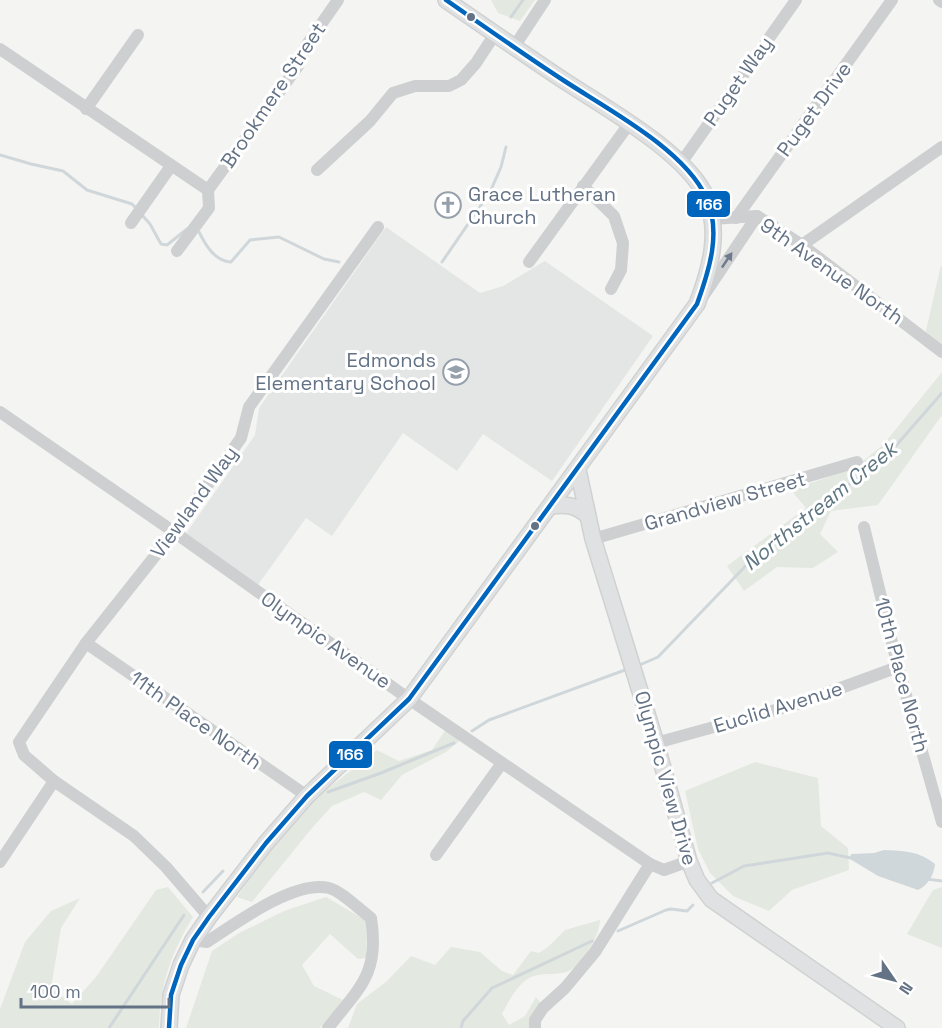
<svg xmlns="http://www.w3.org/2000/svg" width="942" height="1028" font-family="'Space Grotesk',sans-serif">
<rect width="100%" height="100%" fill="#f4f5f2"/>
<!-- built -->
<polygon fill="#e4e6e5" points="386,227 480,293 503,286 545,261 653,336 552,481 483,434 457,471 403,433 332,536 306,518 258,585 185,535 255,435 259,408"/>
<!-- green -->
<g fill="#e3e8e0">
<polygon points="491,0 535,0 520,21 498,13"/>
<polygon points="941,265 942,267 942,348 925,335"/>
<polygon points="942,372 942,415 878,505 831,511 820,534 838,552 813,568 777,567 744,591 727,566 806,508 791,490 854,468 883,445"/>
<polygon points="448,726 462,739 446,752 402,775 381,800 364,792 332,806 312,828 252,902 237,897 273,844 321,794 377,750 399,761 432,750"/>
<polygon points="755,762 818,778 821,826 848,848 849,870 792,890 769,911 733,896 710,873 698,849 685,791"/>
<path d="M 168,887 L 193,917 C 171,953 160,985 159,1028 L 0,1028 L 0,1009 L 25,942 L 51,911 L 80,898 L 61,928 L 51,988 L 72,1004 L 96,977 L 156,890 Z"/>
<polygon points="942,887 942,948 907,934 933,890"/>
<polygon points="326,897 367,921 366,958 358,959 330,934 302,965 314,986 343,1000 320,1028 186,1028 212,951 239,933 284,911"/>
<path d="M 600,920 C 600,935 583,965 569,971 C 558,976 543,972 531,977 C 517,984 509,1001 502,1014 L 509,1025 L 525,1016 L 536,997 L 540,1002 L 531,1028 L 348,1028 L 357,1004 L 387,981 L 411,956 L 435,965 L 451,947 L 480,952 L 502,971 L 513,975 L 531,951 L 539,953 L 548,947 L 565,930 Z"/>
</g>
<!-- water -->
<path fill="#d0d7da" d="M 884,850 C 904,851 919,851 935,864 C 934,875 928,885 918,890 L 878,876 L 850,859 L 851,854 L 874,853 Z"/>
<g fill="none" stroke-linecap="round" stroke-linejoin="round">
<!-- stream -->
<g stroke="#d0d7da" stroke-width="3">
<polyline points="511,17 523,0"/>
<polyline points="0,155 31,164 63,171 87,190 132,204 136,208"/>
<polyline points="142,215 150,224 161,244 167,245 187,229"/>
<path d="M 199,232 C 206,246 215,261 231,262 L 250,240 L 279,237 L 324,259 L 339,262"/>
<polyline points="442,262 490,192 501,167 506,147"/>
<polyline points="642,664 658,657 761,550 886,457 942,393"/>
<polyline points="472,731 489,720 625,670"/>
<polyline points="328,792 381,773 454,743"/>
<polyline points="927,879 942,881"/>
<polyline points="712,883 744,866 828,853 851,858"/>
<polyline points="203,892 223,871"/>
<polyline points="618,931 666,910 671,909 687,911 693,905"/>
<polyline points="109,1028 184,915"/>
<polyline points="461,1028 463,1021 492,988 592,941"/>
</g>
<!-- major casing -->
<g stroke="#d0d2d2" stroke-width="18">
<g id="major">
<polyline points="578,470 593,539 656,743 689,861 697,880 711,899 897,1028"/>
<path d="M 551,506 C 567,504 576,505 588,516"/>
<path d="M 169,1028 L 171,995 L 181,965 L 193,940 L 209,917 L 266,843 L 307,796 L 409,699 L 697,304 C 710,270 721,232 706,197 C 687,153 604,107 563,80 C 524,54 485,27 446,0"/>
</g>
</g>
<!-- minor -->
<g stroke="#cecfd0" stroke-width="12">
<polyline points="939,0 942,2"/>
<polyline points="514,47 545,0"/>
<polyline points="0,49 208,190"/>
<polyline points="86,109 138,35"/>
<polyline points="681,163 796,0"/>
<polyline points="317,170 370,121 393,93 415,86 449,86 461,80 476,63 495,34"/>
<polyline points="583,186 614,216 623,243 621,270 611,289"/>
<polyline points="208,190 298,66 306,46 338,0"/>
<polyline points="736,218 892,0"/>
<polyline points="712,219 757,216 802,245 942,352"/>
<polyline points="131,223 171,166"/>
<polyline points="802,245 942,147"/>
<polyline points="177,251 209,208 208,190"/>
<polyline points="529,262 629,124"/>
<polyline points="704,295 757,216"/>
<polyline points="0,412 174,532 409,699 650,864 664,870 689,861"/>
<polyline points="864,527 898,667 942,822"/>
<polyline points="593,539 857,462"/>
<polyline points="86,643 307,796"/>
<polyline points="656,743 797,704 898,667"/>
<polyline points="436,855 502,763"/>
<polyline points="0,862 54,781"/>
<polyline points="209,917 166,867 134,836 54,781 24,755 19,742 86,643 174,532 241,438 249,407 378,227"/>
<path d="M 193,940 L 207,942 C 236,923 294,880 329,888 C 341,891 360,910 371,918 C 380,974 359,988 328,1028"/>
<polyline points="535,1028 535,1020 543,1008 565,988 595,952 650,864"/>
</g>
<!-- major -->
<use href="#major" stroke="#e0e1e2" stroke-width="15"/>
<!-- bus-1 casing -->
<g stroke="#fff" stroke-width="9">
<path id="bus-1" d="M 169,1028 L 171,995 L 181,965 L 193,940 L 209,917 L 266,843 L 307,796 L 409,699 L 697,304 C 709,271 722,232 706,197 C 684,149 607,109 563,80 C 523,54 485,27 446,0"/>
</g>
<!-- bus-1 -->
<use href="#bus-1" stroke="#0065bd" stroke-width="4.5"/>
</g>
<!-- one-way arrows -->
<defs><path id="oneway-solid" d="M-6-.8H1V-3.2L6.5 0L1 3.2V.8H-6Z" transform="scale(1.5)"/></defs>
<use fill="#6e7b8c" href="#oneway-solid" transform="translate(727 260) rotate(-56)"/>
<!-- icons -->
<defs>
<g id="church-ring" transform="scale(1.35)"><circle r="9.5" fill="#fff" stroke="#96a0ab" stroke-width="1.5"/><path d="M-1.2-6h2.4v3.5h3.3v2.4h-3.3V6h-2.4V-.1h-3.3v-2.4h3.3Z" fill="#96a0ab"/></g>
<g id="school-ring" transform="scale(1.35)"><circle r="9.5" fill="#fff" stroke="#96a0ab" stroke-width="1.5"/><path d="M0-5L7-2L0 1L-7-2ZM-4 1L0 2.5L4 1V4Q0 6-4 4Z" fill="#96a0ab"/></g>
</defs>
<g fill-rule="evenodd">
<use href="#church-ring" x="448" y="205"/>
<use href="#school-ring" x="456" y="372"/>
</g>
<!-- markers -->
<g fill="#637285" stroke="#fff" stroke-width="2">
<circle cx="471" cy="17" r="5"/>
<circle cx="535" cy="526" r="5"/>
</g>
<g text-anchor="middle" stroke-width="6" stroke-linejoin="round" paint-order="stroke">
<!-- street labels -->
<g font-size="20" fill="#637285" stroke="#fff">
<text transform="translate(738 81) rotate(-55)" y="7">Puget Way</text>
<text transform="translate(273 95) rotate(-56)" y="7">Brookmere Street</text>
<text transform="translate(814 109) rotate(-54)" y="7">Puget Drive</text>
<text transform="translate(832 271) rotate(35)" y="7">9th Avenue North</text>
<text transform="translate(725 501) rotate(-16)" y="7">Grandview Street</text>
<text transform="translate(194 502) rotate(-54)" y="7">Viewland Way</text>
<text transform="translate(326 640) rotate(35)" y="7">Olympic Avenue</text>
<text transform="translate(902 675) rotate(75)" y="7">10th Place North</text>
<text transform="translate(778 707) rotate(-17)" y="7">Euclid Avenue</text>
<text transform="translate(196 720) rotate(35)" y="7">11th Place North</text>
<text transform="translate(666 778) rotate(74)" y="7">Olympic View Drive</text>
</g>
<!-- poi labels -->
<g font-size="20" fill="#637285" stroke="#fff" text-anchor="start">
<text x="468" y="201">Grace Lutheran<tspan x="468" dy="23">Church</tspan></text>
<text x="436" y="367" text-anchor="end">Edmonds<tspan x="436" dy="23">Elementary School</tspan></text>
</g>
<!-- water labels -->
<g font-size="21" font-style="italic" fill="#5e7582" stroke="#fff">
<text transform="translate(820 506) rotate(-39)" y="7">Northstream Creek</text>
</g>
</g>
<g stroke="#fff" stroke-width="2">
<rect x="686" y="190" width="45" height="28" rx="6" fill="#0065bd"/>
<rect x="328" y="740" width="45" height="29" rx="6" fill="#0065bd"/>
</g>
<g font-size="16" text-anchor="middle" font-weight="bold" fill="#fff">
<text x="709" y="210">166</text>
<text x="350" y="760">166</text>
</g>
<!-- north arrow -->
<g transform="translate(894 980) rotate(125)" stroke="#ffffff" stroke-width="4.5" paint-order="stroke">
<path d="M0-4.5L10 22L0 15L-10 22Z" fill="#637285"/>
<text y="-9" font-size="16" font-weight="bold" text-anchor="middle" fill="#637285">N</text>
</g>
<!-- scale -->
<path d="M21 998v9h148v-9" fill="none" stroke="#637285" stroke-width="3"/>
<text x="30" y="998" font-size="18" fill="#637285" stroke="#ffffff" stroke-width="4.5" paint-order="stroke">100 m</text>
</svg>
